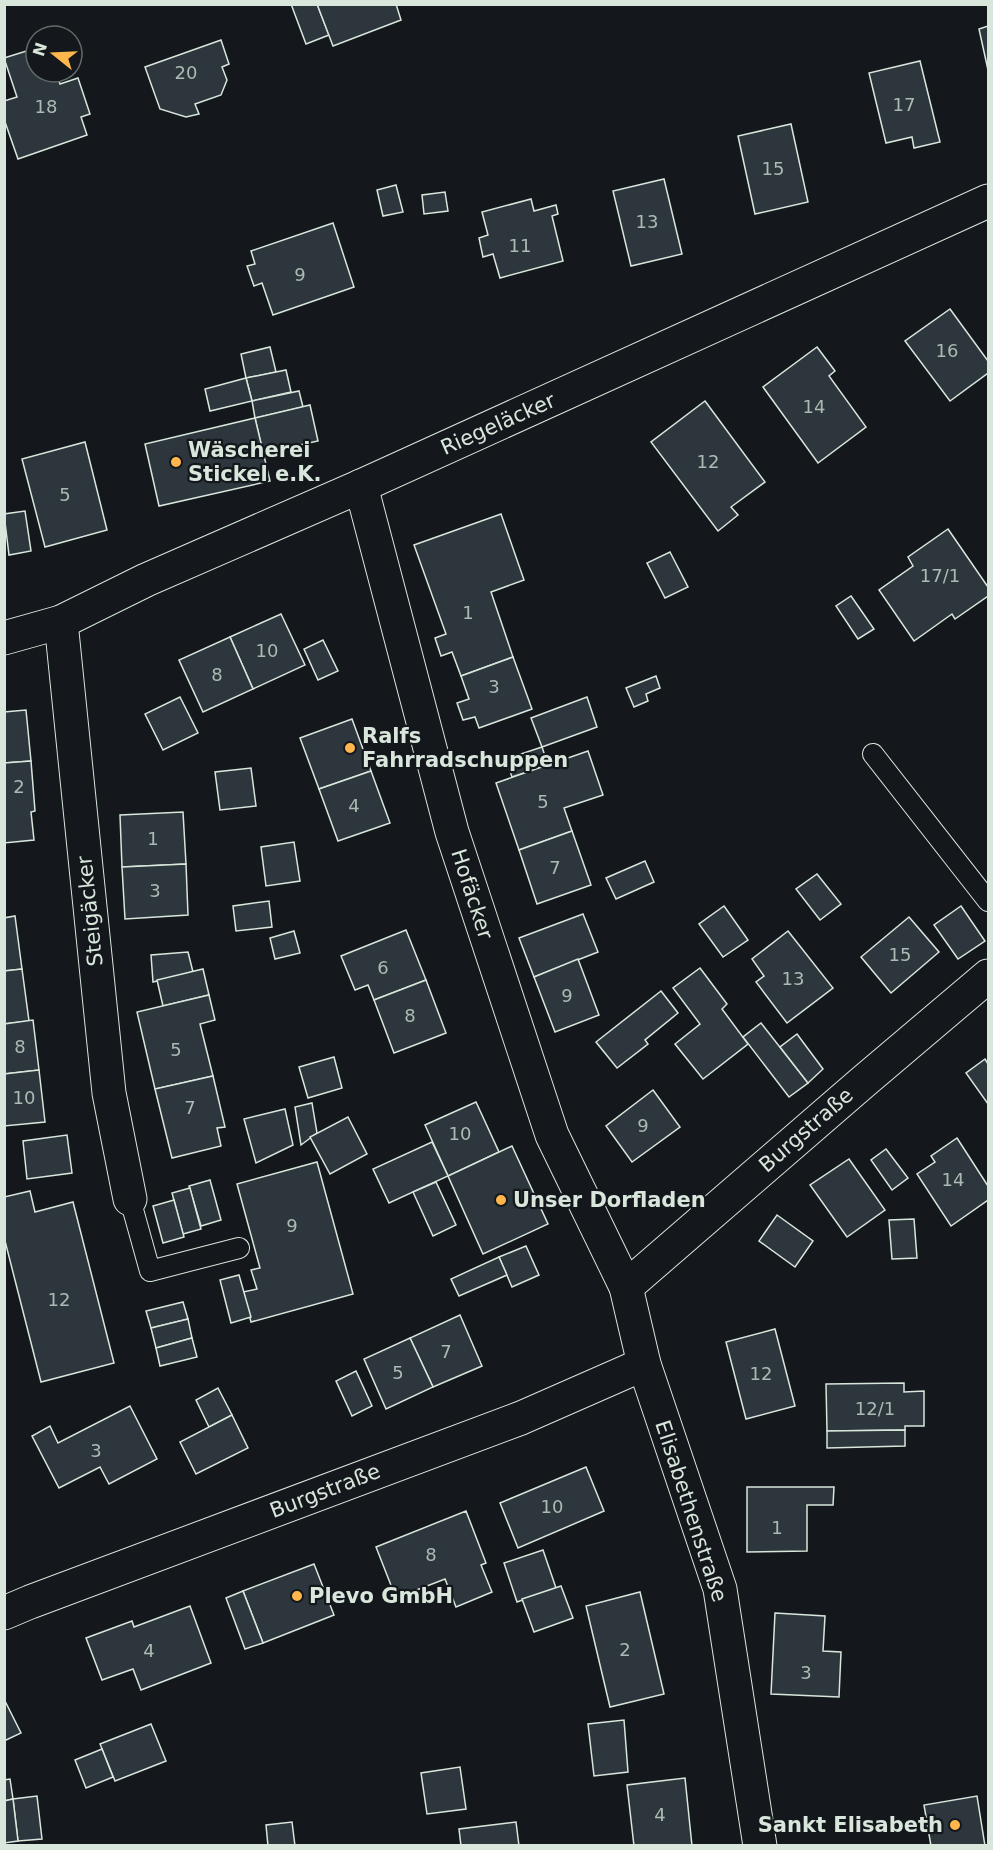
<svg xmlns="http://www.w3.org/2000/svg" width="993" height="1850" font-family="'DejaVu Sans',sans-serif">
<rect width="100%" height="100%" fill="#14181c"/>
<!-- building -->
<g fill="#2c363c" stroke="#d8e6dc" stroke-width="1.5">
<polygon points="291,4 317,4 329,35 306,44"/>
<polygon points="317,4 396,4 401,20 333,46"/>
<polygon points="988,26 988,70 979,29"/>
<polygon points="221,40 229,64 222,67 227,80 221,95 195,104 199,114 186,117 160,109 145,67"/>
<polygon points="36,48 36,72 56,72 60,84 78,78 90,114 81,117 87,135 18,159 4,119 4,101 17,97 4,58"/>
<polygon points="920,61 940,142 914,148 912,137 886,143 869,73"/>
<polygon points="791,124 808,202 755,214 738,136"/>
<polygon points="664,179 682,254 631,266 613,191"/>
<polygon points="396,185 403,212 383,216 377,190"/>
<polygon points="445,192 448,211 424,214 422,195"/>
<polygon points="531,199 534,211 556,205 558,214 552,216 563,261 500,278 493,254 483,257 479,238 488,235 482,212"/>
<polygon points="333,223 354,287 273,315 262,283 254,286 247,266 255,264 251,251"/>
<polygon points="950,309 988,361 988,373 950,401 905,341"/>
<polygon points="270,347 276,372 246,378 241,354"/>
<polygon points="817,347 835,371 829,376 866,427 818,463 763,387"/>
<polygon points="286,370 291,392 252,401 246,378"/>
<polygon points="246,378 252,401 210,411 205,389"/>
<polygon points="299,391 303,407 255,418 252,401"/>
<polygon points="705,401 765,482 731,507 738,515 718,531 651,442"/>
<polygon points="310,405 318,441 263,453 255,418"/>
<polygon points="255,418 270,481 159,506 145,444"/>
<polygon points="85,442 107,530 45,547 22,459"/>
<polygon points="25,511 31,551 9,555 4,514"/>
<polygon points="501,514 524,580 491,592 513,657 461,676 452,652 441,656 435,638 446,634 414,545"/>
<polygon points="948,529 988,587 988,596 955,619 952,614 914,641 879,590 913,566 908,557"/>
<polygon points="670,552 688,587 665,598 647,563"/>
<polygon points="851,596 874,629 858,639 836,606"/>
<polygon points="281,614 305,665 253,689 230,637"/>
<polygon points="230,637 253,689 203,712 179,660"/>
<polygon points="323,640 338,671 318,680 304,649"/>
<polygon points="513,657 532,709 479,728 475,717 463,720 457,703 469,699 461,676"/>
<polygon points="656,676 660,688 646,694 648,701 634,707 626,688"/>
<polygon points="180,697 198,733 163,750 145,714"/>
<polygon points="587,697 597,727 542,747 531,718"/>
<polygon points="26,710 31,761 4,763 4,712"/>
<polygon points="352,719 371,771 319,789 300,738"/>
<polygon points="542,747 548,765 512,777 506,759"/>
<polygon points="588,751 603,795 564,808 572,831 519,850 496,783"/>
<polygon points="31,761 35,811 31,812 34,840 4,843 4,763"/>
<polygon points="251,768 256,806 220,810 215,772"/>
<polygon points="371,771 390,823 338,841 319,789"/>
<polygon points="183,812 186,864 122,867 120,815"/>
<polygon points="572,831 591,885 537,904 519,850"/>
<polygon points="294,842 300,881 266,886 261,847"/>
<polygon points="645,861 654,882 616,899 606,878"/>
<polygon points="186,864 188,915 125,919 122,867"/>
<polygon points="817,874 841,904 820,920 796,889"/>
<polygon points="269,901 272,927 236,931 233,906"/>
<polygon points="724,906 748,940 723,957 699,924"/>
<polygon points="961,906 985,941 958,959 934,925"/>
<polygon points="583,914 598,952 534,977 519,938"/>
<polygon points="15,916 22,969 4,971 4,918"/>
<polygon points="909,917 939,952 891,993 861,957"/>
<polygon points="406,930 426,980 374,1000 368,985 355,990 341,956"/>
<polygon points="294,931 300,953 275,959 270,938"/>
<polygon points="788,931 833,988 787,1023 756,982 764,976 752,959"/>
<polygon points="188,952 193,972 153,982 151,955"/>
<polygon points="578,959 599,1015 555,1032 534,977"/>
<polygon points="700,968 727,1004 722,1009 748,1044 703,1079 675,1044 700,1024 673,988"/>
<polygon points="22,969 29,1021 4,1024 4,971"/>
<polygon points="203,969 209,995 163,1006 157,980"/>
<polygon points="426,980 446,1033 394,1053 374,1000"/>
<polygon points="661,991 678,1013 645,1040 648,1044 617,1068 596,1042"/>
<polygon points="209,995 215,1020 200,1024 213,1076 155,1089 137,1012"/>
<polygon points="33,1020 39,1070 4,1074 4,1024"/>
<polygon points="761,1023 808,1083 789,1097 743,1037"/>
<polygon points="797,1034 823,1069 808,1083 780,1047"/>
<polygon points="334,1057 342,1088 308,1098 299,1067"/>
<polygon points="985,1059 988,1064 988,1104 966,1073"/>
<polygon points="39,1070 45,1122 4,1126 4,1074"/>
<polygon points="213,1076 225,1127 217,1128 221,1146 172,1158 155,1089"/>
<polygon points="653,1090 680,1127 632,1162 606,1126"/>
<polygon points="476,1102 499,1152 448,1176 425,1125"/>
<polygon points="312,1103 317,1133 301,1145 295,1107"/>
<polygon points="285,1109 293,1145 256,1163 244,1119"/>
<polygon points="348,1117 367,1154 330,1174 310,1137"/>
<polygon points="67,1135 72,1173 27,1179 23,1141"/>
<polygon points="957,1138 988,1186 988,1200 951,1226 917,1174 935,1162 931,1156"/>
<polygon points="432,1142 448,1176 389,1203 373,1169"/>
<polygon points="512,1146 548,1224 483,1254 448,1176"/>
<polygon points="886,1149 908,1178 892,1190 871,1160"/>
<polygon points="849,1159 885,1210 847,1237 810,1185"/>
<polygon points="317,1162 353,1294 251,1322 243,1292 257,1289 251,1270 260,1268 237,1184"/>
<polygon points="210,1180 221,1220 201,1226 189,1186"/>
<polygon points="436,1182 456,1225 433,1236 413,1192"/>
<polygon points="190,1188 201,1229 183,1234 172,1193"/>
<polygon points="30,1191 35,1212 73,1202 114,1363 41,1382 4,1237 4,1197"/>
<polygon points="174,1200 184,1237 163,1243 153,1206"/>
<polygon points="777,1215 813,1241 795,1267 759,1241"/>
<polygon points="914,1219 917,1258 892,1259 889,1220"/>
<polygon points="526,1246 539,1275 512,1287 499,1257"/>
<polygon points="499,1257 507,1275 459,1296 451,1279"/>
<polygon points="239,1275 251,1317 231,1323 220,1280"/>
<polygon points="183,1302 188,1319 151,1328 146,1311"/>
<polygon points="460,1315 482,1366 433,1387 410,1338"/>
<polygon points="188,1319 192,1338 156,1348 151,1328"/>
<polygon points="775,1329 795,1406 746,1419 726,1342"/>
<polygon points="192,1338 197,1357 160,1366 156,1348"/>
<polygon points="410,1338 433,1387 386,1409 364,1359"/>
<polygon points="356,1371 372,1406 352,1416 336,1381"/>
<polygon points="904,1383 904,1392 924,1391 924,1426 905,1426 905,1430 827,1431 826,1384"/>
<polygon points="218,1388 232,1415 209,1427 196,1400"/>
<polygon points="130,1406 157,1459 109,1484 100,1467 59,1488 32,1436 50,1426 58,1443"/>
<polygon points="232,1415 248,1448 196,1474 180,1442"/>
<polygon points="905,1430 905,1446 827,1448 827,1431"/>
<polygon points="586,1467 604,1511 518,1548 500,1503"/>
<polygon points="747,1487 834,1487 833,1505 807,1505 807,1551 747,1552"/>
<polygon points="466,1511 486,1563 481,1565 492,1592 456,1607 445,1579 396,1598 376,1547"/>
<polygon points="543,1550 556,1588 517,1602 504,1563"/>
<polygon points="314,1564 334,1615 263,1643 243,1591"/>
<polygon points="561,1586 573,1618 534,1632 522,1599"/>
<polygon points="243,1591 263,1643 245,1649 226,1598"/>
<polygon points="640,1592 664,1694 610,1707 586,1606"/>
<polygon points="190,1606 211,1663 141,1690 133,1669 102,1680 86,1638 132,1621 134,1627"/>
<polygon points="775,1613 825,1616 823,1651 841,1652 839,1697 771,1694"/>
<polygon points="4,1699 21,1733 4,1741"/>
<polygon points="624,1720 628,1772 594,1776 588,1724"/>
<polygon points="151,1724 166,1761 115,1781 100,1744"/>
<polygon points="102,1749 113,1777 86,1788 75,1760"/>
<polygon points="460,1767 466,1809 427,1814 421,1773"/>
<polygon points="685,1778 692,1846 634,1846 627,1785"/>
<polygon points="10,1779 13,1799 4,1801 4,1780"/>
<polygon points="37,1796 42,1839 18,1841 13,1799"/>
<polygon points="977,1796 985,1846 931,1846 924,1805"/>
<polygon points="13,1799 18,1841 4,1843 4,1801"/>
<polygon points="292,1822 295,1846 268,1846 266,1825"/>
<polygon points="516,1822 519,1846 461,1846 459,1829"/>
</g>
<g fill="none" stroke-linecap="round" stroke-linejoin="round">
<!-- service casing -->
<g stroke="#d8e6dc" stroke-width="22">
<g id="service">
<polyline points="873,754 988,901"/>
<polyline points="130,1199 150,1271 239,1248"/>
</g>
</g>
<!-- minor casing -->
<g stroke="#d8e6dc" stroke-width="35">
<g id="minor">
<polyline points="361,486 452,832 552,1135 626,1287 644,1364 720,1589 760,1846"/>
<polyline points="61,622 109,1093 130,1199"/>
<polyline points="4,638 61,622 146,580 361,486 988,201"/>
<polyline points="626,1287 863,1082 988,976"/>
<polyline points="4,1613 30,1602 521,1418 644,1364"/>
</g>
</g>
<!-- service -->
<use href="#service" stroke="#14181c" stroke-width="20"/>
<!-- minor -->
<use href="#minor" stroke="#14181c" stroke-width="33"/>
</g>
<!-- markers -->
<g fill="#ffb74d" stroke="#14181c" stroke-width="2">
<circle cx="176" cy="462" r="6"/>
<circle cx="350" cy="748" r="6"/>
<circle cx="501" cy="1200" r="6"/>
<circle cx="297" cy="1596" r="6"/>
<circle cx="955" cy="1825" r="6"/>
</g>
<g text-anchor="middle" stroke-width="4.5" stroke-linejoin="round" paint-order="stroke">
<!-- number labels -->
<g font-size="18" fill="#adbab4">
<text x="186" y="79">20</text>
<text x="904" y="111">17</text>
<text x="46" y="113">18</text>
<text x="773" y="175">15</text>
<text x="647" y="228">13</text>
<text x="520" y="252">11</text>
<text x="300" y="281">9</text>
<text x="947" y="357">16</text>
<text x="814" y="413">14</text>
<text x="708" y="468">12</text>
<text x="65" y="501">5</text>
<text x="940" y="582">17/1</text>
<text x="468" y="619">1</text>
<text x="267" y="657">10</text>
<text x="217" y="681">8</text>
<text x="494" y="693">3</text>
<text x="19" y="793">2</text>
<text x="543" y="808">5</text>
<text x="354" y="812">4</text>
<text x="153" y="845">1</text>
<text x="555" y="874">7</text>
<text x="155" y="897">3</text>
<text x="900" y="961">15</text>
<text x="383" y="974">6</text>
<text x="793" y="985">13</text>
<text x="567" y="1002">9</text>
<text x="410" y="1022">8</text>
<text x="20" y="1053">8</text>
<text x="176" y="1056">5</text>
<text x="24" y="1104">10</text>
<text x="190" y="1114">7</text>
<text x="643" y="1132">9</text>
<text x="460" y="1140">10</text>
<text x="953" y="1186">14</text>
<text x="292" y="1232">9</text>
<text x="59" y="1306">12</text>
<text x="446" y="1358">7</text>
<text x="398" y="1379">5</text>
<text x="761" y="1380">12</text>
<text x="875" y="1415">12/1</text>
<text x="96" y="1457">3</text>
<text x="552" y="1513">10</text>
<text x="777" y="1534">1</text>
<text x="431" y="1561">8</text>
<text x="625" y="1656">2</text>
<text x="149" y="1657">4</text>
<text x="806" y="1679">3</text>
<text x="660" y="1821">4</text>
</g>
<!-- street labels -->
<g font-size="21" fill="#d8e6dc" stroke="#14181c">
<text transform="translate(498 424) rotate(-24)" y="7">Riegeläcker</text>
<text transform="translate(472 894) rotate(72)" y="7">Hofäcker</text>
<text transform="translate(90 911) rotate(-96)" y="7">Steigäcker</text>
<text transform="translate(806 1130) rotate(-41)" y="7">Burgstraße</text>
<text transform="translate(325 1491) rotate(-21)" y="7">Burgstraße</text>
<text transform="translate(691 1511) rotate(72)" y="7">Elisabethenstraße</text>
</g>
<!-- poi labels -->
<g font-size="21" font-weight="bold" fill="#d8e6dc" stroke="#14181c" text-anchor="start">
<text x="188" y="457">Wäscherei<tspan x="188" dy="24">Stickel e.K.</tspan></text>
<text x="362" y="743">Ralfs<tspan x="362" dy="24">Fahrradschuppen</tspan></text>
<text x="513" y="1207">Unser Dorfladen</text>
<text x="309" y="1603">Plevo GmbH</text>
<text x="943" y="1832" text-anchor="end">Sankt Elisabeth</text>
</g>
</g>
<!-- border -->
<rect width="993" height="1850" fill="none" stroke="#d8e6dc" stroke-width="12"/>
<!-- north arrow -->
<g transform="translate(54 54) rotate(288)"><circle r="28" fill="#14181c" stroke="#626a69" stroke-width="1.5"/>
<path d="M0-4.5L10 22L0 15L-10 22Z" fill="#ffb74d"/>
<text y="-9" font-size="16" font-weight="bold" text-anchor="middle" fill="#d8e6dc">N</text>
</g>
</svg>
